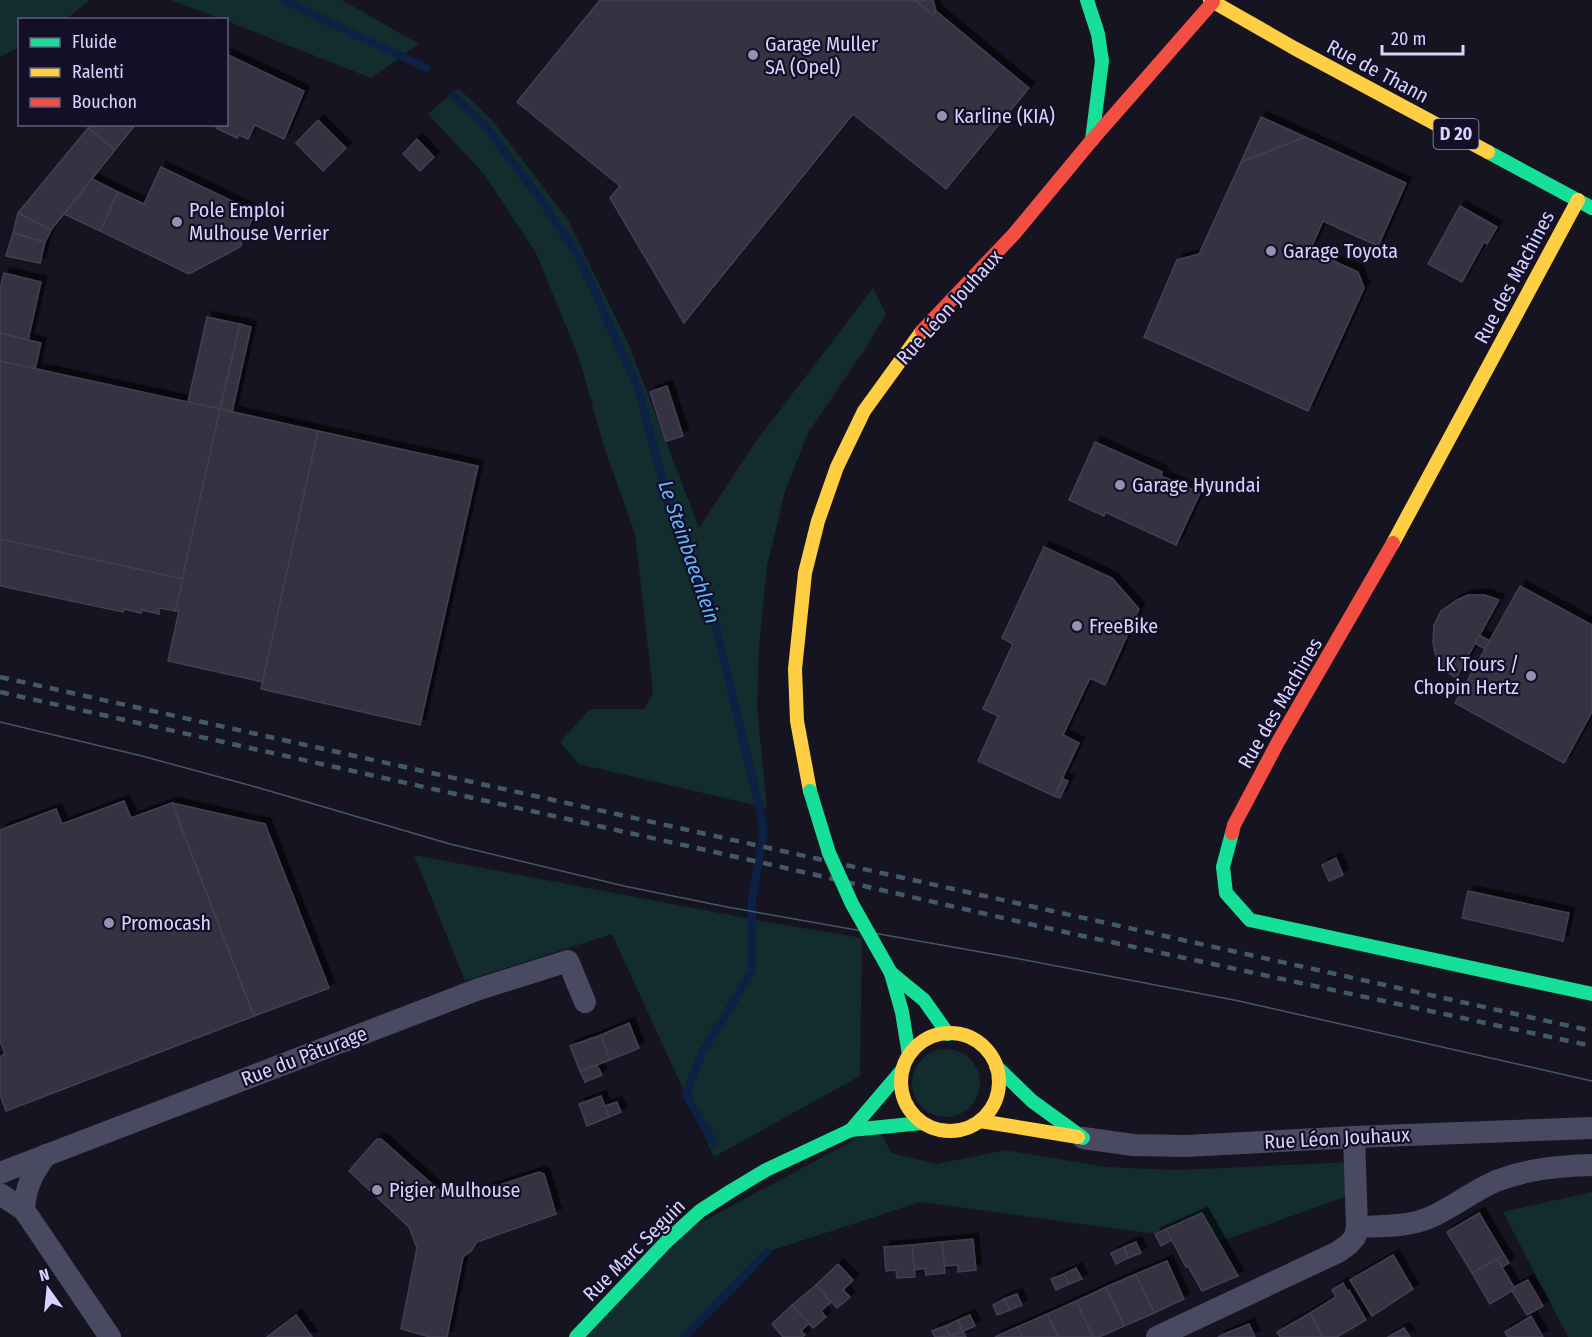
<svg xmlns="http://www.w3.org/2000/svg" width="1592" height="1337" font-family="'Fira Sans Condensed',sans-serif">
<defs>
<filter id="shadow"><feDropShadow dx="5.5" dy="-5.5" stdDeviation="0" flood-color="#0009"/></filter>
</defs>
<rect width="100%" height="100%" fill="#161421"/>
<!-- green -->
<g fill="#132c2d">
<polygon points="0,0 90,0 66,19 20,20 19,47 0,57"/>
<polygon points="171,0 342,0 419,44 371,78 227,21 226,20 221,19"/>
<polygon points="458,88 493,121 568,220 629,345 699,528 752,447 873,288 886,314 867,346 808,433 785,491 767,566 759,646 757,707 767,808 579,764 560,742 590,709 645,709 653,692 635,533 605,450 579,358 536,253 484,174 428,114"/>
<polygon points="414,855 772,923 862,938 860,1076 714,1157 612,934 465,981"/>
<circle cx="946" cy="1083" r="34"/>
<polygon points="878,1127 891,1153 937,1164 1006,1150 1106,1167 1177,1170 1354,1162 1356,1193 1219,1242 1202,1214 1155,1234 920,1202 767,1252 684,1337 576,1337 667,1241"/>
<polygon points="1592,1192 1592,1337 1568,1337 1503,1212"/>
</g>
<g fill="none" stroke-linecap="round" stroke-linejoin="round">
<!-- stream -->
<g stroke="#0d2144" stroke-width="8">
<polyline points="283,0 426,68"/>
<polyline points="454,96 487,128 541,200 579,257 638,388 670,508 709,598 760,810 764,831 752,900 752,971 702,1053 686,1094 714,1144"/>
<polyline points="684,1337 767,1252"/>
</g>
</g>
<!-- building -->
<g fill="#343243" stroke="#433f54" stroke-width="1.5" filter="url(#shadow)">
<polygon points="600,0 915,0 933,15 936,11 1029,88 946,189 853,114 684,323 610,198 620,186 517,102"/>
<polygon points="915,0 933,0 936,11 933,15"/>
<polygon points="226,54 304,91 284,139 255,125 248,139 239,135 237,138 216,128 217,124 226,124"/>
<polygon points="1261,117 1305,137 1241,162"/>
<polygon points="318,120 346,148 323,171 296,143"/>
<polygon points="91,124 136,124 115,150 88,128"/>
<polygon points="88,128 115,150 51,230 18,213"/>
<polygon points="1305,137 1406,183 1378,246 1323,221 1310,250 1358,272 1364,288 1308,411 1144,337 1177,260 1199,254 1241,162"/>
<polygon points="417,139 434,157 420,171 403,154"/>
<polygon points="161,167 255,212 240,247 189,274 100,231 118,192 144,204"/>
<polygon points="92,179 118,192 100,231 64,214"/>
<polygon points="1460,206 1497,227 1487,244 1484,242 1462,282 1428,264"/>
<polygon points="18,213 51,230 45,242 13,233"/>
<polygon points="13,233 45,242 40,263 6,256"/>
<polygon points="4,273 41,282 28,340 0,333 0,289"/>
<polygon points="207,317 240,324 220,409 188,402"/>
<polygon points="240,324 251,327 232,412 220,409"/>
<polygon points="0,333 41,343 35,369 0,361"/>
<polygon points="0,361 220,409 183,579 0,539"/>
<polygon points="667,386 683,436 666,441 650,392"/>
<polygon points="220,409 318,431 263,682 168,661 179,611 175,611"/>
<polygon points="318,431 478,466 420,725 261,689"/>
<polygon points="1095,442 1162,472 1161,476 1200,493 1176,545 1105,512 1104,516 1069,500"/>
<polygon points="0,539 183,579 175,611 159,608 159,614 142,610 141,613 124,609 123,612 0,586"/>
<polygon points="1044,547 1112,578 1139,609 1105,685 1090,678 1063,735 1079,743 1054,796 978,761 998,716 983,709 1013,644 1002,638"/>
<polygon points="1520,586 1592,625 1592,712 1564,763 1455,703"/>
<polygon points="1468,595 1485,595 1499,600 1456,678 1444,670 1436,656 1433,643 1434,625 1441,611 1457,600"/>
<polygon points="1479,635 1490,641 1485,649 1475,643"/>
<polygon points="1063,779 1068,781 1060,798 1054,796"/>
<polygon points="124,801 131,818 172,803 254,1016 6,1111 0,1094 0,1057 5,1054 0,1041 0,830 56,809 62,824"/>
<polygon points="172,803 265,824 329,988 254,1016"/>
<polygon points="1336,858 1343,875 1329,881 1322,865"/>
<polygon points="1468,891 1569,913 1563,941 1462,918"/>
<polygon points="629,1023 639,1048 610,1060 601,1035"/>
<polygon points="601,1035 610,1060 580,1071 570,1046"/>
<polygon points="597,1065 602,1075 585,1082 580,1071"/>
<polygon points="601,1096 609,1117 587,1126 579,1104"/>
<polygon points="617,1102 621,1112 609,1117 605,1106"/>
<polygon points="377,1139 381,1139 441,1192 452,1193 463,1197 539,1172 544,1174 556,1214 477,1242 471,1251 463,1257 447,1337 430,1337 401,1329 417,1248 409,1227 349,1171"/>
<polygon points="1202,1213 1238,1276 1202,1291 1188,1266 1186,1267 1166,1229"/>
<polygon points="1479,1213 1504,1255 1472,1273 1447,1232"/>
<polygon points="1166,1229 1172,1240 1161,1246 1155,1234"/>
<polygon points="973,1239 976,1270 958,1272 958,1265 944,1266 942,1242"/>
<polygon points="942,1242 945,1273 926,1275 925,1268 914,1270 912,1245"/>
<polygon points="1136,1242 1141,1253 1128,1258 1124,1247"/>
<polygon points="912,1245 915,1277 897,1278 896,1270 886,1271 884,1247"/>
<polygon points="1124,1247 1128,1258 1116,1264 1111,1253"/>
<polygon points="1393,1255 1413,1289 1372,1316 1350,1280"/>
<polygon points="1504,1255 1509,1263 1502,1267 1497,1259"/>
<polygon points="1497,1259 1515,1289 1490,1304 1472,1273"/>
<polygon points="1167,1261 1184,1299 1154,1313 1136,1274"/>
<polygon points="838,1264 853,1280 843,1290 850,1297 837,1308 816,1285"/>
<polygon points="1076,1268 1082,1279 1069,1284 1064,1274"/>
<polygon points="1064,1274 1069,1284 1056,1290 1051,1279"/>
<polygon points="1136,1274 1154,1313 1124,1326 1106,1287"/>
<polygon points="1528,1280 1543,1306 1527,1315 1512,1291 1515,1289 1514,1287"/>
<polygon points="1343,1283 1347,1291 1349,1290 1366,1320 1337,1337 1323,1337 1310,1313 1336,1297 1332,1290"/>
<polygon points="816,1285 831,1302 821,1311 826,1317 813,1328 792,1305"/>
<polygon points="1106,1287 1124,1326 1099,1337 1093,1337 1076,1301"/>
<polygon points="1017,1294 1022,1305 1010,1310 1004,1299"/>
<polygon points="1004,1299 1010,1310 997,1315 993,1305"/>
<polygon points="1076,1301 1093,1337 1058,1337 1047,1314"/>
<polygon points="792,1305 809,1323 801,1331 805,1335 802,1337 783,1337 772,1324"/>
<polygon points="1310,1313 1323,1337 1280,1337 1277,1332"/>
<polygon points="1047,1314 1058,1337 1022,1337 1017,1327"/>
<polygon points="296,1315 312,1337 267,1337"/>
<polygon points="970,1315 975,1326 963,1331 966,1337 950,1337 962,1331 958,1320"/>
<polygon points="1531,1316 1543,1337 1508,1337 1505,1332"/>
<polygon points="958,1320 962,1331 950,1336 945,1326"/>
<polygon points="1249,1324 1255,1337 1218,1337 1222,1335"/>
<polygon points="945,1326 950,1336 935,1337 932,1331"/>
<polygon points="1017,1327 1022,1337 995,1337"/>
<polygon points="1404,1328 1410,1337 1388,1337"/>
</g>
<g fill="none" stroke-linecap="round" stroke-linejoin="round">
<!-- street -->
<g stroke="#4a4962" stroke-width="22">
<polyline points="1083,1138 1133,1145 1186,1146 1354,1137 1592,1128"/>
<polyline points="0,1173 479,989 568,961 585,1002"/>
<polyline points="0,1194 24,1210 110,1337"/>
<path d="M 24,1210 C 25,1188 33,1172 46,1155"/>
<path d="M 1357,1227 C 1381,1226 1409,1227 1431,1217 C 1453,1207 1473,1191 1496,1181 C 1528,1169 1558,1166 1592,1165"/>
<polyline points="1157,1337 1338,1252 1349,1244 1355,1237 1357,1227 1354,1137"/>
</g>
<!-- fast -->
<g stroke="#16e098" stroke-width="14">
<polyline points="1087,0 1098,34 1102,61 1092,140"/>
<polyline points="1488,152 1592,208"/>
<polyline points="1232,833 1223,867 1226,893 1250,920 1592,994"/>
<polyline points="891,973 924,1000 948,1034"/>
<polyline points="891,973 902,1012 909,1055"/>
<polyline points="996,1066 1032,1101 1083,1138"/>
<polyline points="851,1130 903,1069"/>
<polyline points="576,1337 667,1241 700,1211 731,1191 766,1170 851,1130 922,1123"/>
</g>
<!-- slow -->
<g stroke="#ffcf43" stroke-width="14">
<polyline points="1210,0 1294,48 1488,152"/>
<polyline points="1393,543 1578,200"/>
<polyline points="810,791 797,721 795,669 805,573 818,521 837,467 864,411 922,331"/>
<circle cx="950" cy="1082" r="49"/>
<polyline points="980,1121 1078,1137"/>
</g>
<!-- jam -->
<g stroke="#f24e42" stroke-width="14">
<polyline points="922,331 1014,234 1092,140 1213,2"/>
<polyline points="1232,833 1234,825 1278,742 1393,543"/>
</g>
<!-- tram -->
<polyline stroke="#43596b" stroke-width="1.5" points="0,722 142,756 256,787 450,844 624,886 727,907 1009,957 1239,1001 1592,1081"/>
<!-- rail -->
<g stroke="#43596b" stroke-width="4.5" stroke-dasharray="9 8" stroke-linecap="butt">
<polyline points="0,677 1592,1031"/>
<polyline points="0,692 768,864 1060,931 1592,1046"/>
</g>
<!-- fast-bridge -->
<polyline stroke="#16e098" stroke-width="14" points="810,791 829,853 852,904 891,973"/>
</g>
<!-- markers -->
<g fill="#9591b1" stroke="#130f26" stroke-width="2">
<circle cx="753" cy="55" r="6"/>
<circle cx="942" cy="116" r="6"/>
<circle cx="177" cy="222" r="6"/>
<circle cx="1271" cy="251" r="6"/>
<circle cx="1120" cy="485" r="6"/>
<circle cx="1077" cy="626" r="6"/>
<circle cx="1531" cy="676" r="6"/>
<circle cx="109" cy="923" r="6"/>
<circle cx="377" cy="1190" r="6"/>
</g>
<g text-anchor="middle" stroke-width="4.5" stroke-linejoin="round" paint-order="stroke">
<!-- shield labels -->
<rect fill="#130f26" stroke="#9e99be" stroke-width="1.5" x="1433.5" y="119" width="45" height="30" rx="4.5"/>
<g font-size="18" font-weight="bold" fill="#d9d4ff">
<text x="1456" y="140">D 20</text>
</g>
<!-- poi labels -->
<g font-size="20" fill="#d9d4ff" stroke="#130f26" text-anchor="start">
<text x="765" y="51">Garage Muller<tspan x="765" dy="23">SA (Opel)</tspan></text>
<text x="954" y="123">Karline (KIA)</text>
<text x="189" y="217">Pole Emploi<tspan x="189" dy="23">Mulhouse Verrier</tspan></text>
<text x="1283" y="258">Garage Toyota</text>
<text x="1132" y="492">Garage Hyundai</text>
<text x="1089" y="633">FreeBike</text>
<text x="1519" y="671" text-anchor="end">LK Tours /<tspan x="1519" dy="23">Chopin Hertz</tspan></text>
<text x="121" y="930">Promocash</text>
<text x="389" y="1197">Pigier Mulhouse</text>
</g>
<!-- street labels -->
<g font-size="20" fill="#d9d4ff" stroke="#130f26">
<text transform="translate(1378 71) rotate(28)" y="7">Rue de Thann</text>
<text transform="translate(1514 277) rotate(-62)" y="7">Rue des Machines</text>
<text transform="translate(949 307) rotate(-48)" y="7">Rue Léon Jouhaux</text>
<text transform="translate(1280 703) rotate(-60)" y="7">Rue des Machines</text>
<text transform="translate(304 1056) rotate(-21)" y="7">Rue du Pâturage</text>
<text transform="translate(1337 1138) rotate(-3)" y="7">Rue Léon Jouhaux</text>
<text transform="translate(634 1250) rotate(-45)" y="7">Rue Marc Seguin</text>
</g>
<!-- water labels -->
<g font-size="21" font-style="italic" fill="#62b6ff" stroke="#130f26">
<text transform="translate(689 552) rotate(71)" y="7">Le Steinbaechlein</text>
</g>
</g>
<!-- legend -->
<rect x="18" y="18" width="210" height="108" fill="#130f26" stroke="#625e7d" stroke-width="1.5"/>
<rect x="30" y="38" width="30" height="9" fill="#16e098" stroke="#625e7d" stroke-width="1.5"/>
<text x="72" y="48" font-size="18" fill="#d9d4ff">Fluide</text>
<rect x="30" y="68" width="30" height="9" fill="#ffcf43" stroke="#625e7d" stroke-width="1.5"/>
<text x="72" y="78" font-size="18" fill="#d9d4ff">Ralenti</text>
<rect x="30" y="98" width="30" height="9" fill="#f24e42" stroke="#625e7d" stroke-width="1.5"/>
<text x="72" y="108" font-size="18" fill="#d9d4ff">Bouchon</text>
<!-- north arrow -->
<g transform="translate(48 1289) rotate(345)" stroke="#130f26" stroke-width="4.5" paint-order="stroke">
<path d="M0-4.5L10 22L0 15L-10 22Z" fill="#d9d4ff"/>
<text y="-9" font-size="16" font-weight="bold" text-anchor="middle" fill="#d9d4ff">N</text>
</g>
<!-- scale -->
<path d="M1382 45v9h81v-9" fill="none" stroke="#d9d4ff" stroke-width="3"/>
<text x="1391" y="45" font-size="18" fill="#d9d4ff" stroke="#130f26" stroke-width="4.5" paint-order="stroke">20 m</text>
</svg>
